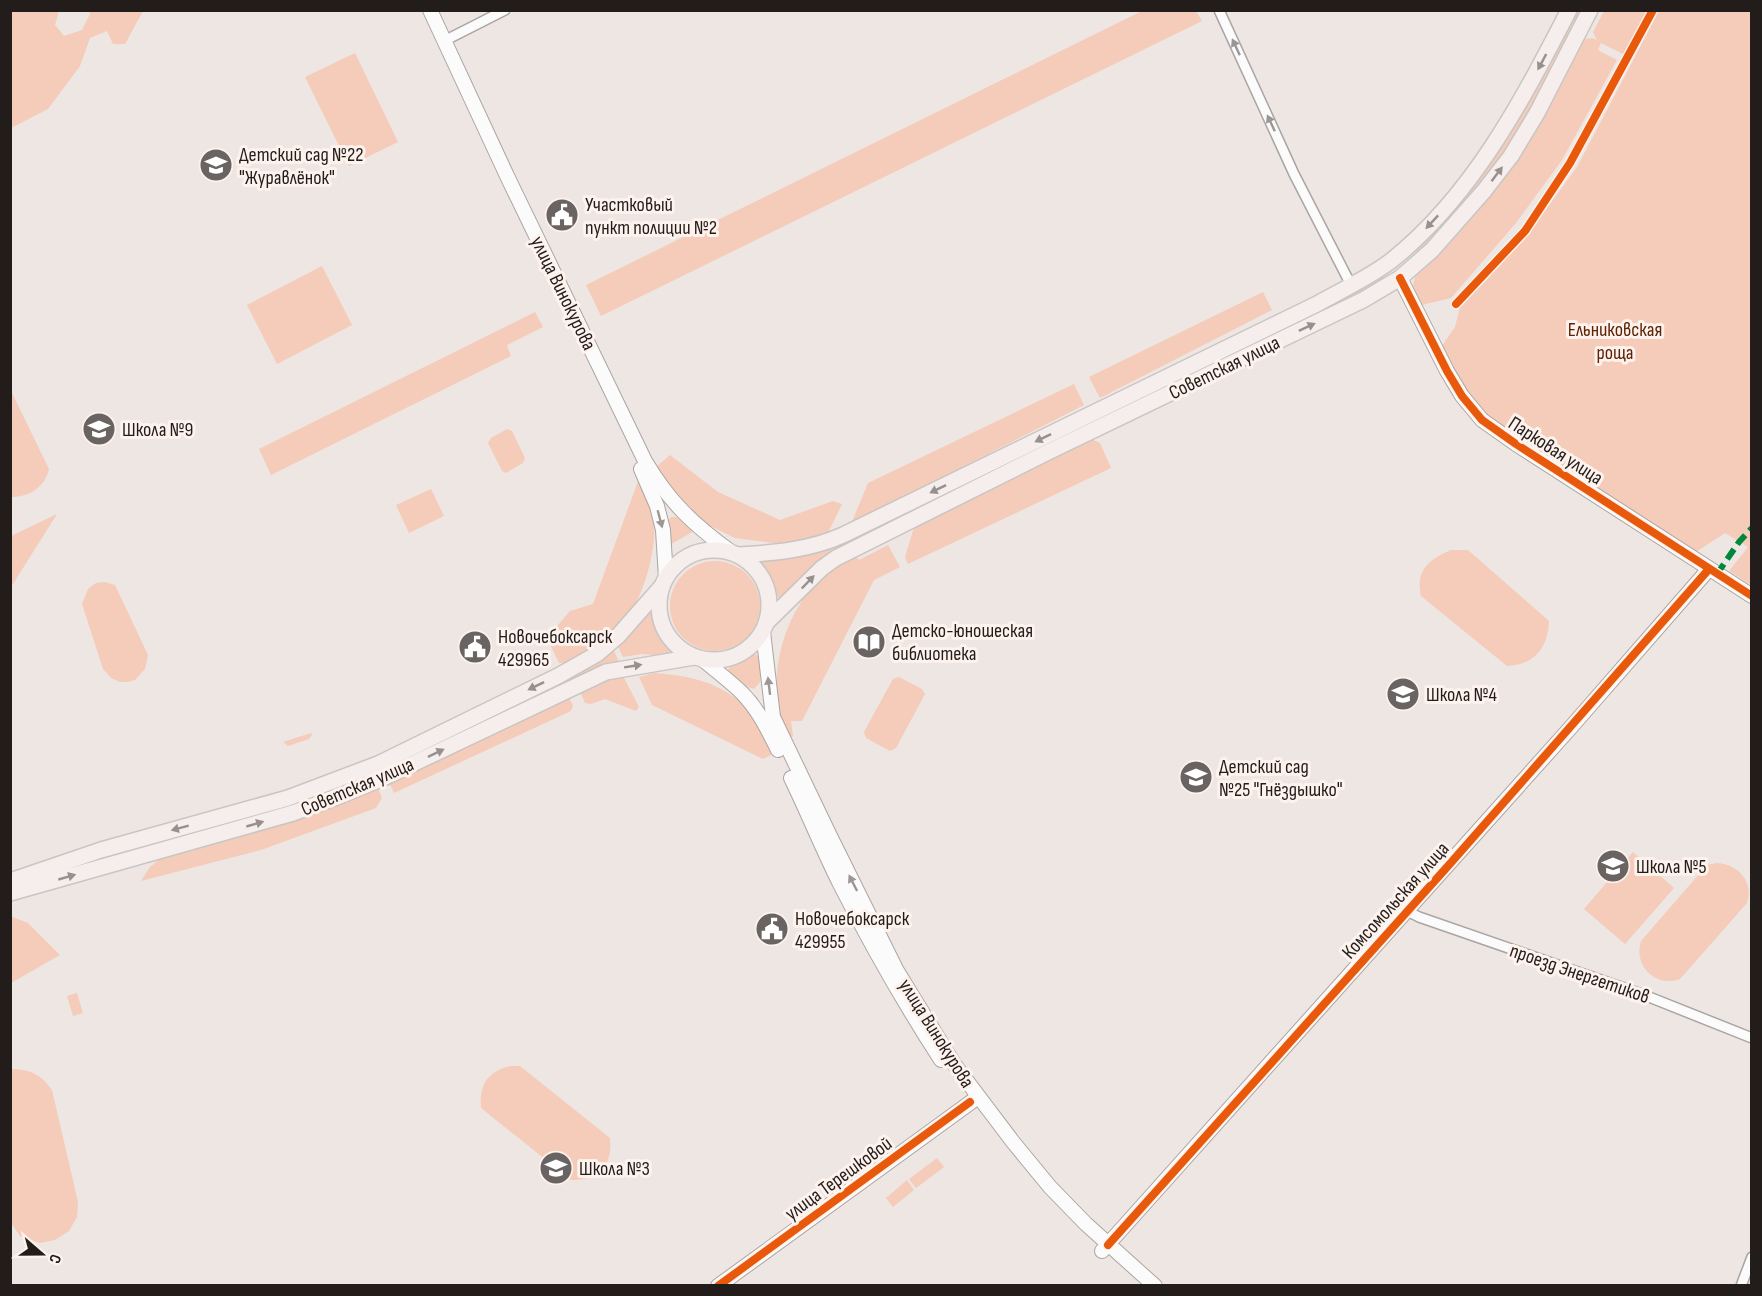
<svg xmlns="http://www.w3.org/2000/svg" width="1762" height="1296" font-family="'Sofia Sans Condensed',sans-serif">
<rect width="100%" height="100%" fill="#eee6e3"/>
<!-- green -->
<g fill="#f5cbb9">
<polygon points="11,10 59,11 55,25 64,36 82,30 90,14 89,11 143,11 125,44 113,44 107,31 90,38 80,66 48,109 11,128"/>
<polygon points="1144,10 1196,11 1202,21 601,316 586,285"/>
<polygon points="1578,11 1584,11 1527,117 1501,156 1451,220 1417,254 1414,250 1496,153 1521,115"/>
<polygon points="1604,11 1649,11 1625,55 1601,43 1598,50 1617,60 1562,160 1516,223 1451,298 1422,305 1419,303 1413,286 1415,277 1485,201 1520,157 1547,112 1585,39 1592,38 1597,40 1593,32"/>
<polygon points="1659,11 1751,11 1751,585 1729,571 1748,547 1725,533 1696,552 1493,424 1465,391 1442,346 1455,327 1460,307 1525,238 1577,167"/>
<polygon points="355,53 398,142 349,166 305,77"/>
<polygon points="322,266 352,325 277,364 247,305"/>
<polygon points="1383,275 1385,279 1326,312 1324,307"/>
<polygon points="1263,292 1272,310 1100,398 1089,377"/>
<polygon points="1316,310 1318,315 1105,420 1103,416"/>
<polygon points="535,312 543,327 507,345 511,356 271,475 259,449"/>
<polygon points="1074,384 1084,405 851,524 868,483"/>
<path d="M 11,391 L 49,469 C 45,487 29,497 11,497 Z"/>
<polygon points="507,429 512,431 525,458 523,463 506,473 502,471 488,443 491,438"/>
<polygon points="1089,438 1100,443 1111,468 908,564 905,557 915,524"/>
<polygon points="1040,446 1042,451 823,560 799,580 780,599 776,594 766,572 759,562 760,557 779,556"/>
<polygon points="670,455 718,492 780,520 833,501 842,504 828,533 816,538 782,544 735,538 702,522 672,495 656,467"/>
<path d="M 640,476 C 644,487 651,499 653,511 C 660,547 641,610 614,634 C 609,640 602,644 596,648 C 579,660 580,663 559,663 L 547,638 L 570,611 L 593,604 Z"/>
<polygon points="431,489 444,516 409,533 396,505"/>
<polygon points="57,514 11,587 11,536"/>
<polygon points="671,517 677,517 694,531 668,546 666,523"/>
<path d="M 888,545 L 900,567 L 874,580 L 802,721 L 791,721 L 793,736 L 786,739 C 768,692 776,636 806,595 C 818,578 837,565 855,554 L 859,560 Z"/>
<path d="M 1451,550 L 1468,550 L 1549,621 C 1548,648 1534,665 1507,666 L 1421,596 C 1415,571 1429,559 1451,550 Z"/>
<circle cx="715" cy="606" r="45"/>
<polygon points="105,582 115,585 148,655 145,669 135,680 128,682 120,682 111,678 103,669 82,604 88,589 96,583"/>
<path d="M 648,609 L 655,612 C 656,628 661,638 671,649 L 667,656 L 642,654 L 623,657 L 617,644 Z"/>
<polygon points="614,651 620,664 387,771 385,765 589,668"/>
<polygon points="752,653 761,657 760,682 754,689 748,687 728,671 730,663"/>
<path d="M 654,673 C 685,675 717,681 741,703 C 755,716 764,738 773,754 L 763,759 L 652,705 L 639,677 Z"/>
<polygon points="622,674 639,707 636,711 605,699 591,704 585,703 580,691 584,685"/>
<polygon points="899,677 922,689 925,694 896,748 890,751 866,738 864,732 893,679"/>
<polygon points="569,697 573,706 571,711 394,793 390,784 395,776"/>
<polygon points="311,733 312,735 309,739 288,746 283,742"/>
<polygon points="373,771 374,775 317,799 97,862 96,858"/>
<polygon points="377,785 382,798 376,808 261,850 141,881 150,867 166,854"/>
<polygon points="1633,852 1674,888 1625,944 1584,909"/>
<path d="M 1717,863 C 1738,864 1754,882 1747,903 L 1680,979 C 1656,988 1633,966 1641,941 L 1707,865 Z"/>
<polygon points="10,916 28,923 60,955 11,983"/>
<polygon points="77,993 83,1013 73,1016 67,996"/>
<path d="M 510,1066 L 520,1066 L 610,1138 C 613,1165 599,1180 571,1180 L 481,1108 C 479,1085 487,1072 510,1066 Z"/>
<path d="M 12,1069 C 32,1070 40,1074 52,1090 L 78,1202 L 77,1217 L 69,1231 L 55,1240 L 40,1243 L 20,1236 L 11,1223 L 10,1070 Z"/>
<polygon points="937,1158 944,1167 916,1188 909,1179"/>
<polygon points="907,1180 914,1190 893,1207 886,1198"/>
</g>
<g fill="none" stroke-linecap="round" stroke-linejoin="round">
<!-- street casing -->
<g stroke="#aaa5a2" stroke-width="12">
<g id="street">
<polyline points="1219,10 1294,174 1351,285"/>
<polyline points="444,41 505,10"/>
<polyline points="1407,911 1419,917 1644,995 1752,1038"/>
<polyline points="1741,1286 1752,1257"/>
</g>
</g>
<!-- secondary casing -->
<g stroke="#aaa5a2" stroke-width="16">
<g id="secondary">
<path d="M 430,10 L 508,178 L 645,461 C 670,503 693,524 731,552"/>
<polyline points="1400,278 1447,371 1462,396 1482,420 1516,444 1752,596"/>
<polyline points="641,469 657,506 663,530 666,578"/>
<polyline points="763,632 773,717 830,836 897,971 954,1064 1013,1142 1050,1187 1086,1224 1155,1286"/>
<path d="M 702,659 C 715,670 730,681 742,693 C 758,709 768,730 778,750"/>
<path d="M 791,778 C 808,813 822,848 839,882 C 870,943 904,1003 941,1060"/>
<polyline points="1102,1251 1572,726 1709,569"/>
<polyline points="718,1286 978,1097"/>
</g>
</g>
<!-- primary casing -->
<g stroke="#c8c5c3" stroke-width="18">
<g id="primary">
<circle cx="714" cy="605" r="55"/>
<path d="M 738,555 C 774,553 810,550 843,535 L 1317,304 C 1340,291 1372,276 1392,260 C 1473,195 1522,101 1569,10"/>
<polyline points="766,623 822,568 836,558 1048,452 1363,300 1400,278 1432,250 1484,191 1511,156 1537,113 1590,10"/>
<polyline points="10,881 101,850 288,798 378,764 558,676 597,654 618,636 662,586"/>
<polyline points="10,893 293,813 342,795 383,778 606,672 694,657"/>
</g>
</g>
<!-- street -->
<use href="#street" stroke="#fcfbfb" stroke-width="9"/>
<!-- secondary -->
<use href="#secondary" stroke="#fcfbfb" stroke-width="14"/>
<!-- primary -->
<use href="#primary" stroke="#f5eeec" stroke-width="15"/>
<!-- quiet -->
<polyline stroke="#00873e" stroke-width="6" stroke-dasharray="12 6" stroke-linecap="butt" points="1717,574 1739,542 1752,528"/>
<!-- cycleway casing -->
<g stroke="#fef2ed" stroke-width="11">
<g id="cycleway">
<polyline points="1400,278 1447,371 1462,396 1482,420 1516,444 1752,596"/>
<polyline points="1456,304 1525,231 1570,163 1653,10"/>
<polyline points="1108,1245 1448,866 1709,569"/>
<polyline points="718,1286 970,1102"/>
</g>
</g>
<!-- cycleway -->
<use href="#cycleway" stroke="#e8590c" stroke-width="8"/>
</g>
<!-- one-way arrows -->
<defs><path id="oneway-solid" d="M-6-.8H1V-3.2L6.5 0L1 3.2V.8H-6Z" transform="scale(1.5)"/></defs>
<g fill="#9a9796">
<use href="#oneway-solid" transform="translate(1236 47) rotate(-115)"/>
<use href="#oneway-solid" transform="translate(1271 123) rotate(-115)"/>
<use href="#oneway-solid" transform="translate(660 519) rotate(75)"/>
<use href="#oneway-solid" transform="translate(769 686) rotate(-97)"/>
<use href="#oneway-solid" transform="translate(853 883) rotate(-117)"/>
</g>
<g fill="#96908e">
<use href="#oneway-solid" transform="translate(1542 62) rotate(118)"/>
<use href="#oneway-solid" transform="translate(1497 174) rotate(-53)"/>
<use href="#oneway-solid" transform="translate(1432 222) rotate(133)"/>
<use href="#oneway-solid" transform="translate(1307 327) rotate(-25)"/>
<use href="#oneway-solid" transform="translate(1043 438) rotate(154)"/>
<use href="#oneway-solid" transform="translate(938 489) rotate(154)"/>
<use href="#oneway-solid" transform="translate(808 582) rotate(-46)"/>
<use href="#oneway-solid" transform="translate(633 666) rotate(-9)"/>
<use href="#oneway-solid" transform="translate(536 686) rotate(154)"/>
<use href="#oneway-solid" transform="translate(436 753) rotate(-26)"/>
<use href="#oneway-solid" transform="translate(255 824) rotate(-16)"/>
<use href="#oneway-solid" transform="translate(180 828) rotate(165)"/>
<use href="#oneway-solid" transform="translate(67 877) rotate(-16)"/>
</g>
<!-- icons -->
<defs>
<g id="school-disc" transform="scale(1.725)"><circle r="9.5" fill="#696361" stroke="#fef2ed"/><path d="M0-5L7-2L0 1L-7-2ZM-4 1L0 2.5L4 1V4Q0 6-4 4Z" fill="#fff"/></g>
<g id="civic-disc" transform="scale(1.725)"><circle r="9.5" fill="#696361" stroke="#fef2ed"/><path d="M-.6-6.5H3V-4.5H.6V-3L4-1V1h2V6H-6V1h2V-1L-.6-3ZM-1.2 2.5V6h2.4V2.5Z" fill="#fff"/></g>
<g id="library-disc" transform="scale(1.725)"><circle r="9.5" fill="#696361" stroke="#fef2ed"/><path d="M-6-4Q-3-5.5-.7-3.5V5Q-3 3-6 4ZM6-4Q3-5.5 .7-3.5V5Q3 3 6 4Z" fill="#fff"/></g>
</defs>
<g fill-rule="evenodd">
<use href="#school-disc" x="216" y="165"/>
<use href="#civic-disc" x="562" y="215"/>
<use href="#school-disc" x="99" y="429"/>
<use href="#library-disc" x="869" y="642"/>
<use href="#civic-disc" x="475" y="647"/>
<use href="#school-disc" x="1403" y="694"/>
<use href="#school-disc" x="1196" y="777"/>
<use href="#school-disc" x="1613" y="866"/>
<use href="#civic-disc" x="772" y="929"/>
<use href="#school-disc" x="556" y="1168"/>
</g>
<g text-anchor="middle" stroke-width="6" stroke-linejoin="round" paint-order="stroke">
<!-- poi labels -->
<g font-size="20" fill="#221d1b" stroke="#fef2ed" text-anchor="start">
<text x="239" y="161">Детский сад №22<tspan x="239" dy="23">"Журавлёнок"</tspan></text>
<text x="585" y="211">Участковый<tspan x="585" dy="23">пункт полиции №2</tspan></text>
<text x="122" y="436">Школа №9</text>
<text x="892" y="637">Детско-юношеская<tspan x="892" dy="23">библиотека</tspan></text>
<text x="498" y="643">Новочебоксарск<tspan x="498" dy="23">429965</tspan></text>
<text x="1426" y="701">Школа №4</text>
<text x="1219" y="773">Детский сад<tspan x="1219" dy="23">№25 "Гнёздышко"</tspan></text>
<text x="1636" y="873">Школа №5</text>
<text x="795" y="925">Новочебоксарск<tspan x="795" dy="23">429955</tspan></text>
<text x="579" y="1175">Школа №3</text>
</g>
<!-- street labels -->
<g font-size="20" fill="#221d1b" stroke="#fef2ed">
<text transform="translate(564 293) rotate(64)" y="7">улица Винокурова</text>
<text transform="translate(1224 367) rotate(-26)" y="7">Советская улица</text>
<text transform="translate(1556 450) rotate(33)" y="7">Парковая улица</text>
<text transform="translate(357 786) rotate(-23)" y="7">Советская улица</text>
<text transform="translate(1395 900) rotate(-48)" y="7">Комсомольская улица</text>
<text transform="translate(1580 973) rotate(19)" y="7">проезд Энергетиков</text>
<text transform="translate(937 1033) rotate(58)" y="7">улица Винокурова</text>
<text transform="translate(838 1178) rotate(-36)" y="7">улица Терешковой</text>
</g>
<!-- park labels -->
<g font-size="20" fill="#5c2305" stroke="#fef2ed">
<text x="1615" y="336">Ельниковская<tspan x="1615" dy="23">роща</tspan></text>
</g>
</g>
<!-- border -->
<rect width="1762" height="1296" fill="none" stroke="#221d1b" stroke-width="24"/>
<!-- north arrow -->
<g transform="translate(42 1254) rotate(110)" stroke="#fef2ed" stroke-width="4.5" paint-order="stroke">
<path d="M0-4.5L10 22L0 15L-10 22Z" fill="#221d1b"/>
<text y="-9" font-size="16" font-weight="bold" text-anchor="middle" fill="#221d1b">С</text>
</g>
</svg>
